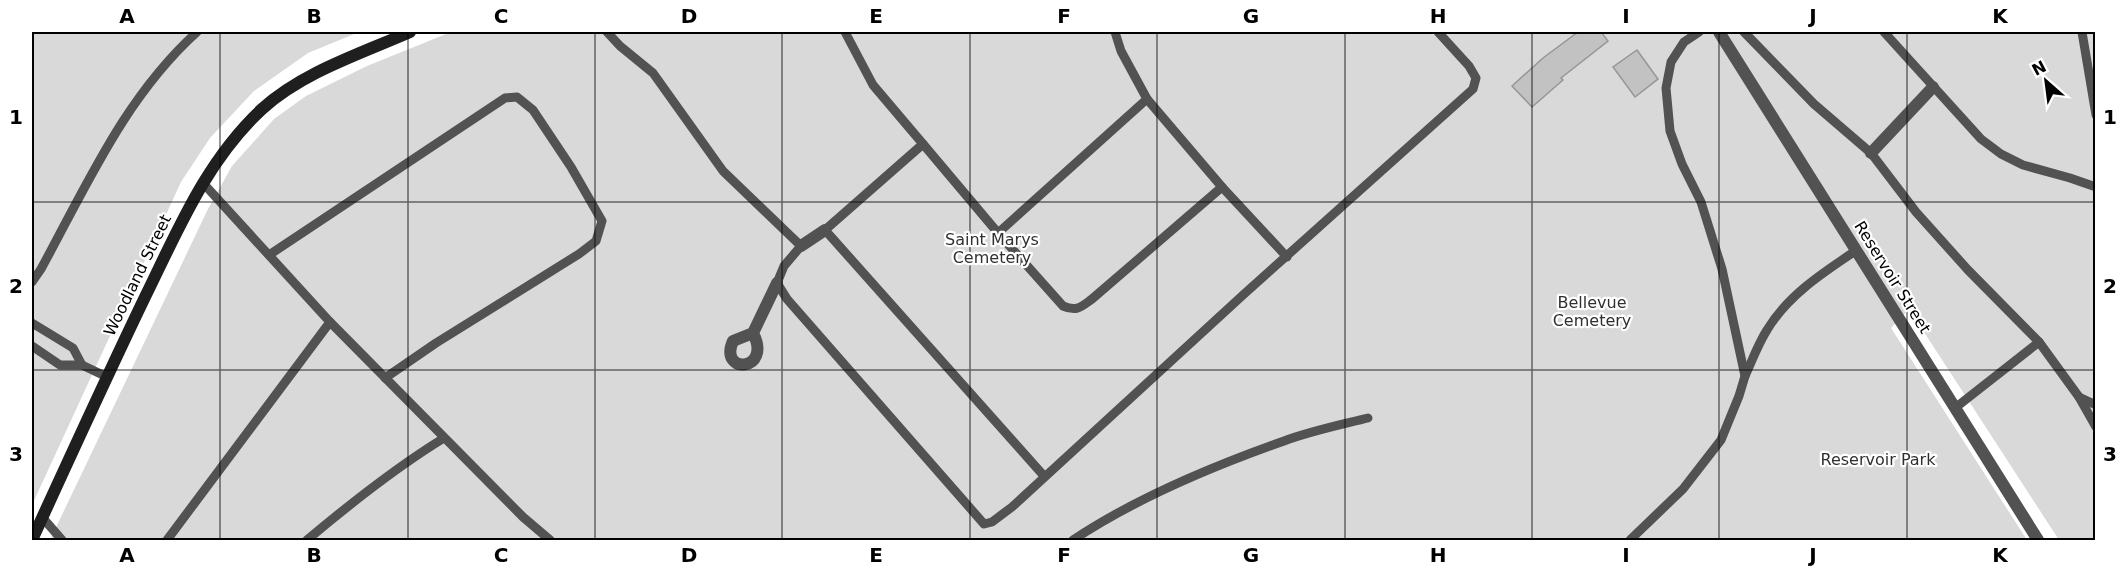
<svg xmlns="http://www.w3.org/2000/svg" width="2127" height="572" font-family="'DejaVu Sans',sans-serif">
<rect width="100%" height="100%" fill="#fff"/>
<!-- green -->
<g fill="#d9d9d9">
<polygon points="32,32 359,32 308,53 254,91 210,138 181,182 32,505"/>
<polygon points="451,32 2095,32 2095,540 2059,540 1909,309 1891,328 2027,540 50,540 208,209 232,166 274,119 306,96 367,66"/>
</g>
<!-- building -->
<g fill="#c2c2c2" stroke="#969696" stroke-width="1.5">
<polygon points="1578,32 1601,32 1608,41 1561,78 1563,80 1532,107 1512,86 1543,58"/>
<polygon points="1637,50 1658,79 1635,97 1613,67"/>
</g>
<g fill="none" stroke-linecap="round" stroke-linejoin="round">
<!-- service -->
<g stroke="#525252" stroke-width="9">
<polyline points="607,32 620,46 653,73 723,171 801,246 784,266 777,283 787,299 984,524 992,522 1012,507 1243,295 1473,89 1476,78 1469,66 1438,32"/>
<polyline points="845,32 873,85 923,144 825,230 1044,476"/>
<polyline points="1744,32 1814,104 1871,153 1916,212 1968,270 2039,342 2079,397"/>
<polyline points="1884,32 1981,139 2001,154 2023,165 2070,178 2096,187"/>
<polyline points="2082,32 2096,115"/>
<polyline points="923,144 998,233 1147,99 1121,51 1115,32"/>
<polyline points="1222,187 1287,257"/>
<path d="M 998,233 L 1063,306 C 1077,312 1081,307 1092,299 L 1222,187 L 1147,99"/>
<polyline points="269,255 505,98 517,97 533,110 571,167 602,221 596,241 579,254 436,343 385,378"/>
<path d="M 32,282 L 41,269 C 87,185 125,97 197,32"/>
<polyline points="330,322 523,517 550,540"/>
<polyline points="32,323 73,348 82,365"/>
<polyline points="32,346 60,365 82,365 107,377"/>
<path d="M 1745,376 C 1752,361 1758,344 1767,330 C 1788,295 1824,272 1857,250"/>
<polyline points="2096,405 2079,397 2096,427"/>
<polyline points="1955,408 2039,342"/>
<polyline points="42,517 62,540"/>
<polyline points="167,540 330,322 203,183"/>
<path d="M 307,540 C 351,503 395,468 444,438"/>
<path d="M 1073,540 C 1136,498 1213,466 1284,441 C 1311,431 1340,425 1368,418"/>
<polyline points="1630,540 1683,489 1721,440 1739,396 1745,376 1722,269 1701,202 1682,164 1670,131 1666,88 1671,62 1684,42 1699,32"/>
</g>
<!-- minor -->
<g stroke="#525252" stroke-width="12">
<polyline points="1719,32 2038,540"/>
<polyline points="1871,153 1933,87"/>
<polyline points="801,246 825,230"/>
<path d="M 753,333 C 773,372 718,375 733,341 L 753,333 L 777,283"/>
</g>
<!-- secondary -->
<path stroke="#1f1f1f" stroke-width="12" d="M 32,540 C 69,459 106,378 145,297 C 178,230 206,161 262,109 C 303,72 360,54 410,32"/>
</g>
<!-- grid -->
<path fill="none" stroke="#000" stroke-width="1.5" stroke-opacity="0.55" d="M 220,32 L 220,540M 408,32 L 408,540M 595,32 L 595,540M 782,32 L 782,540M 970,32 L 970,540M 1157,32 L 1157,540M 1345,32 L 1345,540M 1532,32 L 1532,540M 1719,32 L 1719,540M 1907,32 L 1907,540M 32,202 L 2096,202M 32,370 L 2096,370"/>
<g text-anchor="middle" stroke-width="4.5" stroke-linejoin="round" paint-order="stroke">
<!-- park labels -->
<g font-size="16" fill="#303030" stroke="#fff">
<text x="992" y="245">Saint Marys<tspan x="992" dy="18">Cemetery</tspan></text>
<text x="1592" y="308">Bellevue<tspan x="1592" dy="18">Cemetery</tspan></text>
<text x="1878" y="465">Reservoir Park</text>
</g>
<!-- street labels -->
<g font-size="16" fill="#000" stroke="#fff">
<text transform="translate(137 275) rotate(-64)" y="6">Woodland Street</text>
<text transform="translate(1893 277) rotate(58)" y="6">Reservoir Street</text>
</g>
</g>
<!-- border -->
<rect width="2127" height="572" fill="none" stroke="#ffffff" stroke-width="66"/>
<!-- north arrow -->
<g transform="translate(2046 81) rotate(332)" stroke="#ffffff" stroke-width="4.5" paint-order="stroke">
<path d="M0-4.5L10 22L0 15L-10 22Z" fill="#000000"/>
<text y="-9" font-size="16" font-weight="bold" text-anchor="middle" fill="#000000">N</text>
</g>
<rect x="33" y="33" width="2061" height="506" fill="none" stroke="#000" stroke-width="2"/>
<g font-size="20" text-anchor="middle" font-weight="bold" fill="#000">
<text x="127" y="23">A</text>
<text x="314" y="23">B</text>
<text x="501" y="23">C</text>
<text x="689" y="23">D</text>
<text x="876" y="23">E</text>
<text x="1064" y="23">F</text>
<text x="1251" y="23">G</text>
<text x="1438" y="23">H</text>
<text x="1626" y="23">I</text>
<text x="1813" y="23">J</text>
<text x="2000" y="23">K</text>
<text x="16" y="124">1</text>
<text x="2110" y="124">1</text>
<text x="16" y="293">2</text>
<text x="2110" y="293">2</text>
<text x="16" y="461">3</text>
<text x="2110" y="461">3</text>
<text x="127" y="562">A</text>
<text x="314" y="562">B</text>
<text x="501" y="562">C</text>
<text x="689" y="562">D</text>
<text x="876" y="562">E</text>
<text x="1064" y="562">F</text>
<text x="1251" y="562">G</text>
<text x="1438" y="562">H</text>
<text x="1626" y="562">I</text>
<text x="1813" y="562">J</text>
<text x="2000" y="562">K</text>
</g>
</svg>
